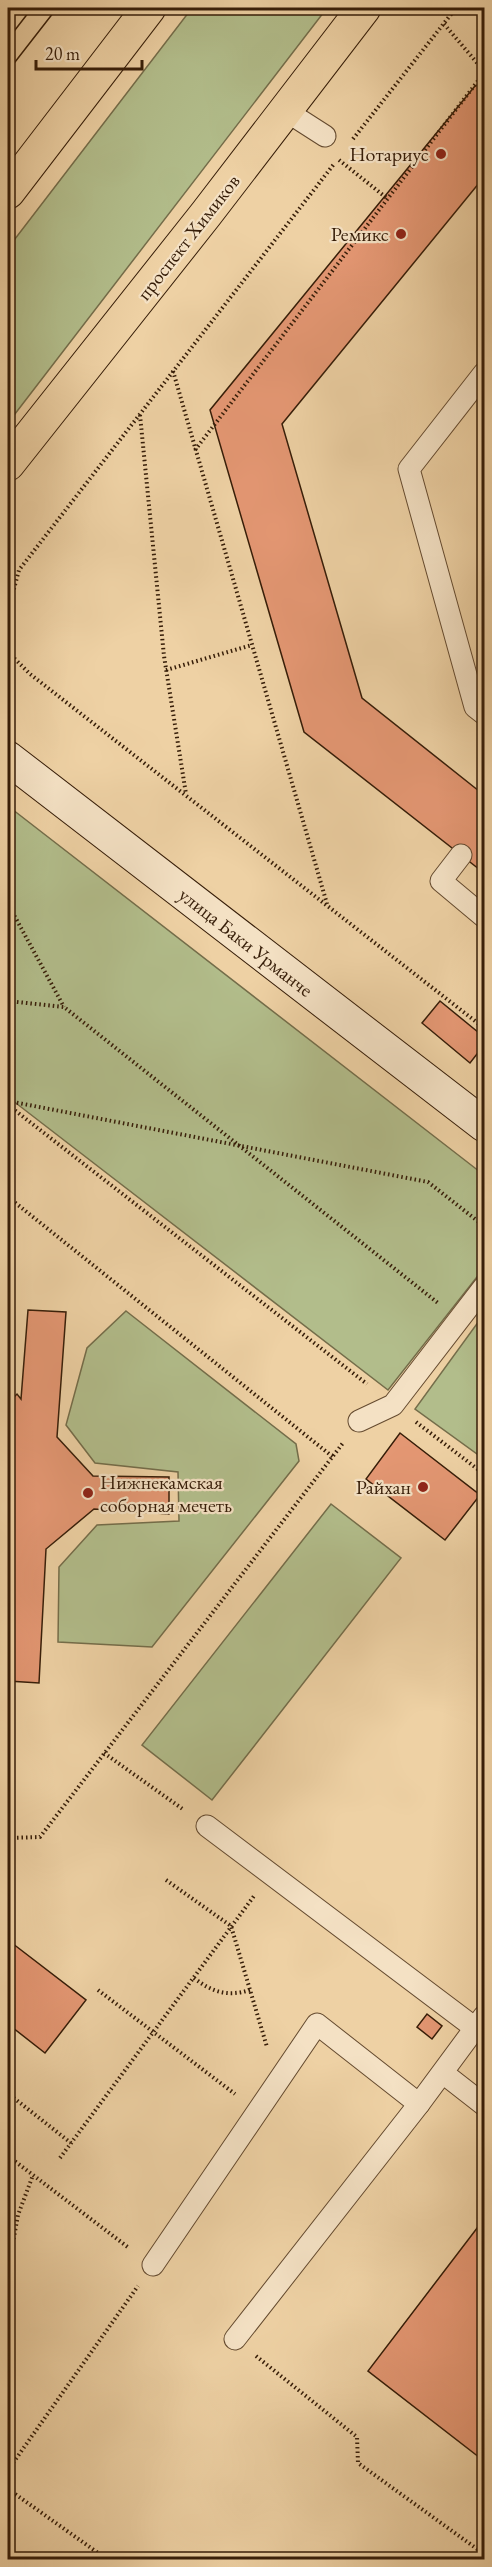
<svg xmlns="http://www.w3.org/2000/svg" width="492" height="2567" font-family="'EB Garamond',serif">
<rect width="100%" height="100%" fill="#eed1a4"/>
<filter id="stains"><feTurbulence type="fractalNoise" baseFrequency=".00333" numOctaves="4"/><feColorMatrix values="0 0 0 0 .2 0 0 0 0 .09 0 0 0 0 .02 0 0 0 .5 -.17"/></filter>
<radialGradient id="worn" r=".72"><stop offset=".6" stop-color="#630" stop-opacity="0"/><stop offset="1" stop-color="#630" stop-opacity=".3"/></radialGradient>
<!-- green -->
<g fill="#b2bd8b" stroke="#746d4a" stroke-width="1.5">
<polygon points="192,8 327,8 8,423 8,248"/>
<polygon points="8,806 484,1175 484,1268 388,1390 8,1097"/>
<polygon points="126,1311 296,1444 299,1461 152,1647 58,1642 59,1567 97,1525 179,1521 178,1472 95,1463 66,1425 87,1348"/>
<polygon points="484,1314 484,1459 415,1409"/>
<polygon points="331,1504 401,1558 212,1800 142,1745"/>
</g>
<!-- building -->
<g fill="#e49773" stroke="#361d08" stroke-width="1.5">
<polygon points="484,83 484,177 282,424 362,698 484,795 484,873 304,732 210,410 475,86"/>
<polygon points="440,1001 484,1037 484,1045 470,1063 422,1023"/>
<polygon points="28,1310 66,1312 57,1437 93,1476 169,1477 169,1514 94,1509 46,1549 39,1683 8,1681 8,1403 17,1394 21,1399"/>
<polygon points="400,1433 480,1495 445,1540 366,1479"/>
<polygon points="8,1940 86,2000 45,2053 8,2024"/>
<polygon points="427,2014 442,2026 432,2039 417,2027"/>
<polygon points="484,2219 484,2461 368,2371"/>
</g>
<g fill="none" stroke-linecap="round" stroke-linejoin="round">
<!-- lane casing -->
<g stroke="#644a2f" stroke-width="23">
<g id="lane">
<polyline points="286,111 325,136"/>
<polyline points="484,373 409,469 475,707 484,714"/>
<polyline points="461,855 441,881 484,917"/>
<polyline points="359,1421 393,1405 484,1287"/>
<polyline points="207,1826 475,2028"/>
<polyline points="443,2073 484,2105"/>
<polyline points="153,2265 317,2024 419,2104"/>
<polyline points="235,2339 419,2104 484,2016"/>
</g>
</g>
<!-- secondary casing -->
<g stroke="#361d08" stroke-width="35">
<polyline id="secondary" points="8,758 484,1125"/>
</g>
<!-- primary casing -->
<g stroke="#361d08" stroke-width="35">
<g id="primary">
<polyline points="8,192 149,8"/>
<polyline points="8,464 206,214 364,8"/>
</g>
</g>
<!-- path -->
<g stroke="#361d08" stroke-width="4" stroke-dasharray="1.5 3" stroke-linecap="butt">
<polyline points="444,24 484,71"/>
<polyline points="353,139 456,8"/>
<polyline points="339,160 388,199"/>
<polyline points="173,371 327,904"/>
<polyline points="140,415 164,656 186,794"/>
<polyline points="195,450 484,73"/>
<polyline points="8,611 19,570 334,164"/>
<polyline points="8,652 30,674 484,1028"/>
<polyline points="166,670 252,645"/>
<polyline points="8,904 64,1007"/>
<polyline points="8,1001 64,1007 438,1303"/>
<polyline points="8,1101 428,1182 484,1226"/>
<polyline points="8,1105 367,1384"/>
<polyline points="8,1197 333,1457"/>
<polyline points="416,1422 484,1474"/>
<polyline points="104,1753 184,1810"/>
<polyline points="8,1838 40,1837 343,1443"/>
<polyline points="166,1880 231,1926 267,2047"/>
<path d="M 194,1978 C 212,1992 227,1997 250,1990"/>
<polyline points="98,1990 235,2094"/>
<polyline points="10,2095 71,2143"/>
<polyline points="8,2156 129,2248"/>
<polyline points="60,2158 254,1896"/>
<polyline points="8,2270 18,2215 33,2175"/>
<polyline points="256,2356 357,2437 358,2463 484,2554"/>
<polyline points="8,2470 138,2286"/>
<polyline points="8,2489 108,2560"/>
</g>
<!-- lane -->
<use href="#lane" stroke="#f4e1c4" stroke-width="21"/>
<!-- secondary -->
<use href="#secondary" stroke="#f4e1c4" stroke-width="33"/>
<!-- primary -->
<use href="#primary" stroke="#eed1a4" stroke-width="33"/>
<!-- tram -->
<g stroke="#361d08" stroke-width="1.5">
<polyline points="8,39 32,8"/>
<polyline points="8,71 57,8"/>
</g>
</g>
<!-- markers -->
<g fill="#8f2418" stroke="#f4e1c4" stroke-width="2">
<circle cx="441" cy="154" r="6"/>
<circle cx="401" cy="234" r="6"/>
<circle cx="423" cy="1487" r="6"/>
<circle cx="88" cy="1493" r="6"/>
</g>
<g text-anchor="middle" stroke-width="4.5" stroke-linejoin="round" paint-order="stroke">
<!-- poi labels -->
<g font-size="20" fill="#361d08" stroke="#f4e1c4" text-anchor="end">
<text x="429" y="161">Нотариус</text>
<text x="389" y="241">Ремикс</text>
<text x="100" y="1489" text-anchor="start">Нижнекамская<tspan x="100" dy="23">соборная мечеть</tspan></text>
<text x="411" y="1494">Райхан</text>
</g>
<!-- street labels -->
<g font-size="20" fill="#361d08" stroke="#f4e1c4">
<text transform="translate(188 237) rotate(-52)" y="7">проспект Химиков</text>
<text transform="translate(246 942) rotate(38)" y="7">улица Баки Урманче</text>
</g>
</g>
<!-- margin -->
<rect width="492" height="2567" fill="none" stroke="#eed1a4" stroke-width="30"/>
<rect x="9" y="9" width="474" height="2549" fill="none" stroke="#361d08" stroke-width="3"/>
<rect x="15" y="15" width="462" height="2537" fill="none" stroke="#361d08" stroke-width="1.5"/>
<!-- scale -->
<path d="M36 60v9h106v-9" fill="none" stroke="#361d08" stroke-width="3"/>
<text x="45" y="60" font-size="18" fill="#361d08" stroke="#f4e1c4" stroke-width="4.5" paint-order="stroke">20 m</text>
<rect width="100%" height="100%" filter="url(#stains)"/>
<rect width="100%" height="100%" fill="url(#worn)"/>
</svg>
